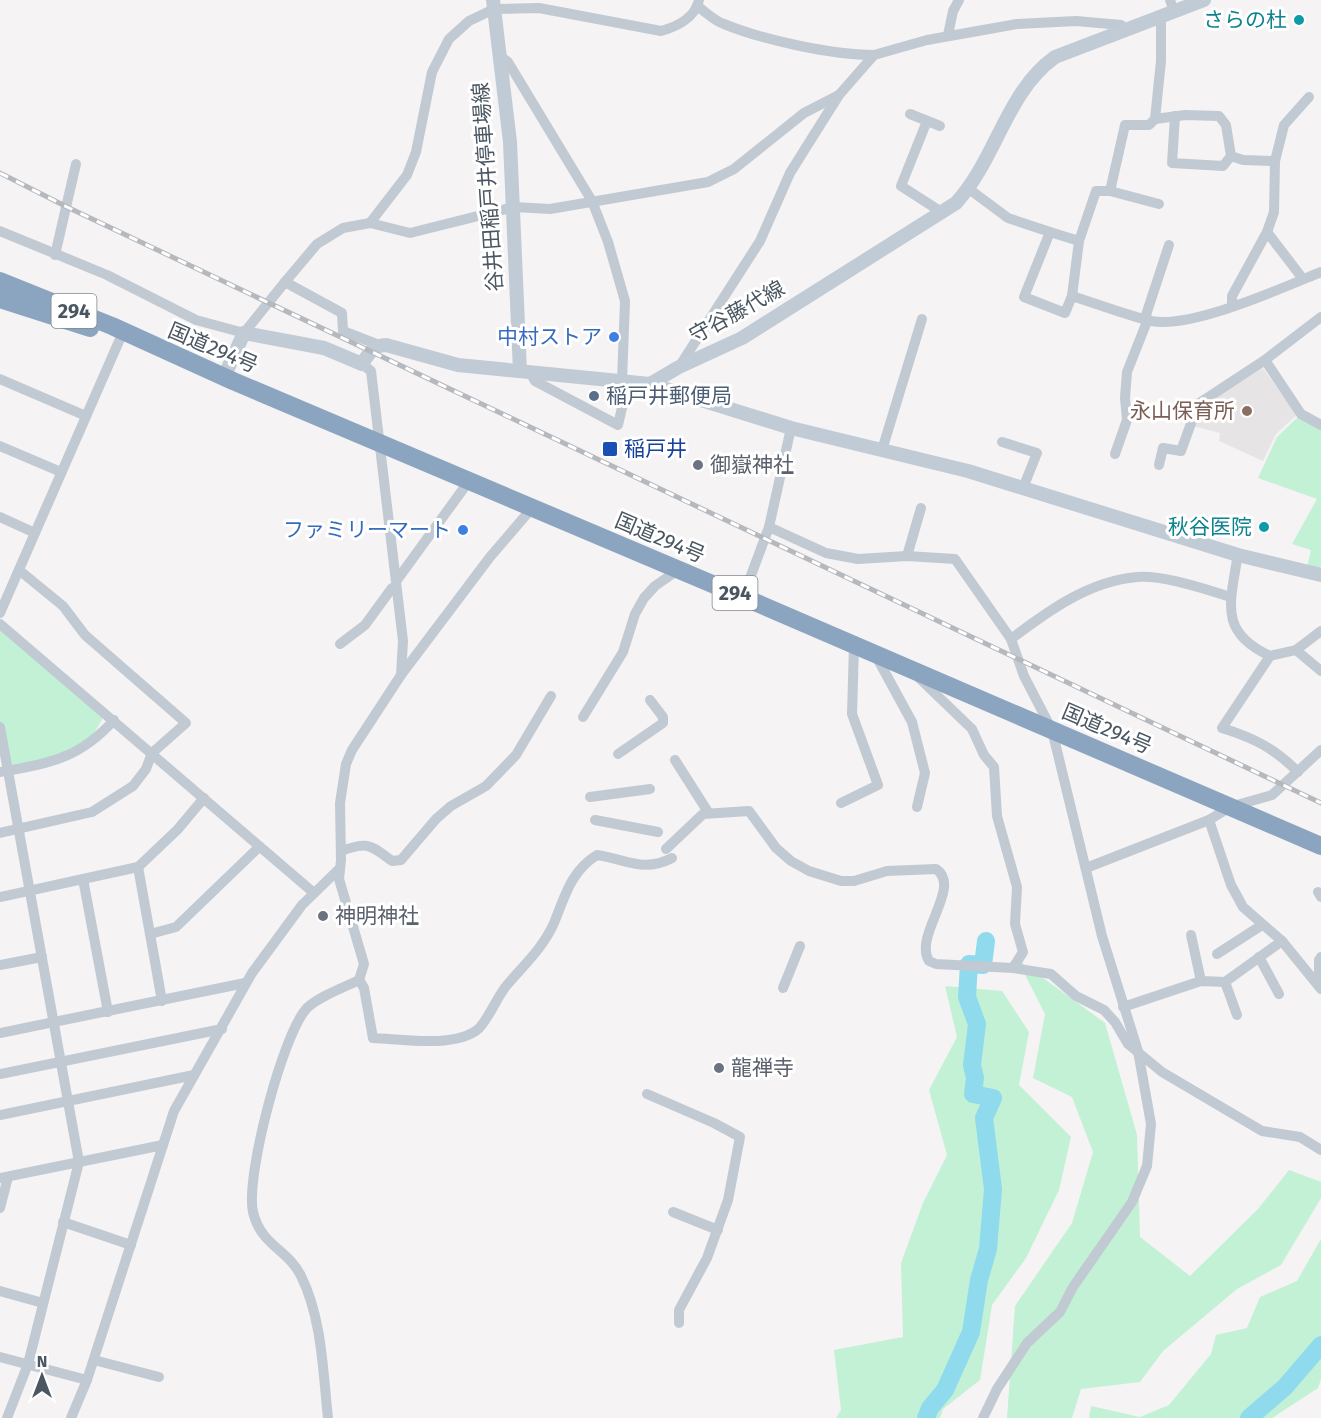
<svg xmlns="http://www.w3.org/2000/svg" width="1321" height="1418" font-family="'Fira Sans','Noto Sans JP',sans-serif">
<rect width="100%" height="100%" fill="#f5f3f3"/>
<!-- education -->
<polygon fill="#e6e4e5" points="1263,368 1297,415 1276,434 1263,461 1219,441 1220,433 1193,426 1200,407"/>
<!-- green -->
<g fill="#c3f1d5">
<polygon points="1301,414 1321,425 1321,575 1306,571 1311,550 1292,544 1317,499 1258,478 1277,437"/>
<polygon points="0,624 106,713 90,740 61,753 9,771 0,727"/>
<polygon points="1017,959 1105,1023 1137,1135 1140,1237 1190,1276 1258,1209 1289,1170 1321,1182 1321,1198 1281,1265 1237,1289 1163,1351 1140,1382 1081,1389 1072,1418 1007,1418 1015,1306 1072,1223 1093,1152 1072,1097 1033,1078 1045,1014"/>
<polygon points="945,986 1002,991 1029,1032 1019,1085 1071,1137 1059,1190 1026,1258 992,1305 980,1380 943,1409 940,1418 836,1418 841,1410 834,1350 903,1337 901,1263 923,1203 947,1155 929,1090 957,1037"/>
<polygon points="1321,1239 1321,1379 1318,1388 1272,1418 1089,1418 1091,1406 1140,1417 1169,1405 1211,1354 1216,1335 1247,1328 1260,1297 1297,1281"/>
</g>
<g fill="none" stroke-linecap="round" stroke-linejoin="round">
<!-- river -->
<g stroke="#90daee" stroke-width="18">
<polyline points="926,1418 930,1408 945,1390 971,1332 979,1280 988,1249 993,1189 984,1118 993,1098 973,1094 975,1078 972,1065 977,1024 967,997 969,964 983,965 986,941"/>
<polyline points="1249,1418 1285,1387 1321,1345"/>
</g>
<!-- street -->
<g stroke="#c1cad2" stroke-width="10">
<polyline points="1170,0 1174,12"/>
<path d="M 697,6 C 706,12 714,21 724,24 C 763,40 832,55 874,55"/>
<polyline points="948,35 953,11 959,0"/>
<polyline points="499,55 508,62 592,201 608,242 625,301 622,381"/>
<polyline points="910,114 940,126"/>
<polyline points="1175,116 1172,163 1223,166 1231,156"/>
<polyline points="1155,119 1185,115 1219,116 1226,125 1231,156 1243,160 1275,161"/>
<polyline points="927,121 901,186 943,213"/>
<path d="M 969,189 L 1008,218 L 1050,232 L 1024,297 L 1065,313 L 1072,296 C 1097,304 1126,315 1151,321 C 1191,329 1282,288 1321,272"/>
<polyline points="1110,191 1159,204"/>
<path d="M 370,223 L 407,175 L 416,152 L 432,72 L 449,39 L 469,21 L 494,9 L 539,8 L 661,31 C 676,27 695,18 699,0"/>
<polyline points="0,231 107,275 196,320 244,333 285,282"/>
<polyline points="1050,232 1079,241 1096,191 1110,191 1125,125 1149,125 1155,119 1161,61 1161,18"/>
<polyline points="1267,232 1274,212 1275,161 1284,125 1309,97"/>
<polyline points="55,255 76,164"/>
<polyline points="1072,296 1079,241"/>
<polyline points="1232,306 1232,296 1267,232 1303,279"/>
<polyline points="1321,317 1265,360 1301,414 1321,425"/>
<polyline points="1145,318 1169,245"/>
<polyline points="379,345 343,331 342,313 285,282 317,244 343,228 370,223 410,233 514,207 550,209 708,182 734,169 804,113 839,95"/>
<polyline points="362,364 371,371 403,641 401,675"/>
<polyline points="679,367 760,241 790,173 805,149 839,95 874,55 927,40 1017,24 1076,21 1121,25 1126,31"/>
<polyline points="530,372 535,381 618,425 628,382"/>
<polyline points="0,379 86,416"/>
<polyline points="1002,442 1037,453 1023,488"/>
<polyline points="0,446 61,472"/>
<polyline points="882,450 922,319"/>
<polyline points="1115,454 1127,420 1125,398 1127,372 1148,319"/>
<polyline points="1159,465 1163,448 1181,451 1198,404 1265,360"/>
<polyline points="0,517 35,533"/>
<polyline points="769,527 826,553 858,559 907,556 955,559 1011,639 1024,676 1052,730 1102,936 1138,1051 1151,1124 1147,1166 1132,1202 1073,1287 1060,1312 1027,1343 997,1389 983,1418"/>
<polyline points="907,556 921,508"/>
<path d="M 1237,560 C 1229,607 1221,633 1270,656 L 1296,650 L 1321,631"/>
<polyline points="397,580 469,481"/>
<polyline points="743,597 769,527 791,428"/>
<polyline points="0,613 123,332"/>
<polyline points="0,624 314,893"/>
<path d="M 1011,639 C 1048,611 1089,581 1137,577 C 1165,575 1204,589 1231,597"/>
<polyline points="340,644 365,625 392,588"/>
<polyline points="1296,650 1321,671"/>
<polyline points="876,656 912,722 925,773 917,807"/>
<path d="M 1270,656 L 1222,728 C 1254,738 1274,748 1298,772"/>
<polyline points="917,676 972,729 984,755 994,767 997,816 1017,887 1015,924 1023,952 1013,968"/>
<polyline points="583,717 623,652 635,614 644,598 655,586 678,570"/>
<polyline points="0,727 79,1162 28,1364 7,1418"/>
<polyline points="618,754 663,723 663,717 650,700"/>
<polyline points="675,760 708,812"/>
<path d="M 0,772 C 50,763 79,759 114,720"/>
<polyline points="590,797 650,789"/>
<polyline points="841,803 878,785 852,714 854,646"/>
<polyline points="595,820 658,832"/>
<polyline points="1209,820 1231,885 1243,907 1282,941 1321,989"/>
<polyline points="0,833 92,812 133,786 146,769 152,753 186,723 85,635 63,606 19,570"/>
<path d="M 666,849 L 703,814 L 749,811 L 776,848 L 791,861 L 809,871 L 841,881 L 854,881 L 887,871 L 936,869 C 963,887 913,935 929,961 L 936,964 L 1013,968 L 1051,974 L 1076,996 L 1104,1010 L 1115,1022 L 1128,1044 L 1162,1072 L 1262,1131 L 1300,1137 L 1321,1150"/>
<path d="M 341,851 C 369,841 370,845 392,861 L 401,860 L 436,819 L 451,806 L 486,786 L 516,755 L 551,696"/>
<polyline points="138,867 162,1001"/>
<polyline points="1086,868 1209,820 1230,807 1272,795 1321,750"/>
<polyline points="83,879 108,1012"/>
<polyline points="1318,892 1321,897"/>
<polyline points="0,897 138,867 178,829 204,798"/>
<polyline points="150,934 176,927 259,847"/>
<polyline points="1191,935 1201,981"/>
<polyline points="1217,954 1262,925"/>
<polyline points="1259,957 1279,994"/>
<polyline points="0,965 42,957"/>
<path d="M 359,980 L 364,988 L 373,1038 C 401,1039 453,1048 477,1030 C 487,1023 497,996 507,985 C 524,965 543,948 554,923 C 565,896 571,871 597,855 C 626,859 643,873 672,858"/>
<polyline points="1225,982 1237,1015"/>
<polyline points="1319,986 1319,960 1321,957"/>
<polyline points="783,988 800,946"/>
<polyline points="1123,1007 1201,981 1225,982 1282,941"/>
<polyline points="0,1033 245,983"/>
<polyline points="0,1074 222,1029"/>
<polyline points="647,1094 714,1123 740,1137 728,1200 707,1258 679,1310 679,1323"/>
<polyline points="0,1115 194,1075"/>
<polyline points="0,1178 163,1145"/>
<polyline points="0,1208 8,1177"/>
<polyline points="673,1212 718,1230"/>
<polyline points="63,1222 131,1245"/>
<polyline points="0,1291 43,1303"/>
<polyline points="0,1357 87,1380"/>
<polyline points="94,1360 159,1377"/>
<polyline points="71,1418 87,1380 174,1111 252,973 302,905 338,870"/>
<path d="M 328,1418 C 323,1372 322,1318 301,1276 C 288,1249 261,1246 253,1212 C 245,1177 283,1033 307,1008 C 320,996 343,988 359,980 L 364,964 L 339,879 L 341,860 L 340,803 L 346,764 L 352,750 L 401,675 L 490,557 L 532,508"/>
</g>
<!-- secondary -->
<g stroke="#c1cbd6" stroke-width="14">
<polyline points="493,0 510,142 520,371"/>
<path d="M 224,377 L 244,333 L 324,348 L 362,364 C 368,355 373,345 386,345 L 458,365 L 650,384 L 679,367 L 742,338 L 956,203 C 997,158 1006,92 1055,57 L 1204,0"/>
<polyline points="650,384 791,428 968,471 1238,555 1321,575"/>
</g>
<!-- highway -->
<g stroke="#8ba5c1" stroke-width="18">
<polyline points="0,281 112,326 233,381 743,597 1321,846"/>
<polyline points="0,299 90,328"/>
</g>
<!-- rail casing -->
<g stroke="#b5b8bd" stroke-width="5">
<polyline id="rail" points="0,173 67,207 1321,803"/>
</g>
<!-- rail -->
<use href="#rail" stroke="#fff" stroke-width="3" stroke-dasharray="9" stroke-linecap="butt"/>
</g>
<!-- markers -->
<g fill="#0f9aa8" stroke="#fff" stroke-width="2">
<circle cx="1299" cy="20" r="6"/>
<circle cx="1264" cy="527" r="6"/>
</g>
<g fill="#3f7fe0" stroke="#fff" stroke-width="2">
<circle cx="614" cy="337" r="6"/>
<circle cx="463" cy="530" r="6"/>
</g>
<circle fill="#5c6f8a" stroke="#fff" stroke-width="2" cx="594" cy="396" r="6"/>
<circle fill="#8d6e63" stroke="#fff" stroke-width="2" cx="1247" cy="411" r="6"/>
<rect fill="#1a4fb4" stroke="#fff" stroke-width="2" x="602" y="441" width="16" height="16" rx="3"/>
<g fill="#6b7280" stroke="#fff" stroke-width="2">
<circle cx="698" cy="465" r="6"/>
<circle cx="323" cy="916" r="6"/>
<circle cx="719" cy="1068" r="6"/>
</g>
<g text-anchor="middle" stroke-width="6" stroke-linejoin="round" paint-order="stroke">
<!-- shield labels -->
<g fill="#fff" stroke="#808990" stroke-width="1.5">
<rect x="51.5" y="294" width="45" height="34" rx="4.5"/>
<rect x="712.5" y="576" width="45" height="34" rx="4.5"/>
</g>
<g font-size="20" font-weight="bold" fill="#4a5661">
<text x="74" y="318">294</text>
<text x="735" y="600">294</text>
</g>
<!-- culture labels -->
<g font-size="21" fill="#0d838f" stroke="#fff" text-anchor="end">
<text x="1287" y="27">さらの杜</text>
<text x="1252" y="534">秋谷医院</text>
</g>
<!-- street labels -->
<g font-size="21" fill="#4a5661" stroke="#fff">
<text transform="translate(488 187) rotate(-94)" y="7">谷井田稲戸井停車場線</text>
<text transform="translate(737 312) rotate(-29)" y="7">守谷藤代線</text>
<text transform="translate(213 348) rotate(23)" y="7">国道294号</text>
<text transform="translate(660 538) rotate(23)" y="7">国道294号</text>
<text transform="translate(1107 729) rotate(23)" y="7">国道294号</text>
</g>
<!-- shop labels -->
<g font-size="21" fill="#366cbe" stroke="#fff" text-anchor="end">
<text x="602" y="344">中村ストア</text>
<text x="451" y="537">ファミリーマート</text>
</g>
<!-- service labels -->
<g font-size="21" fill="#4e5e75" stroke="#fff" text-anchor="start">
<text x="606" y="403">稲戸井郵便局</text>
</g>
<!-- education labels -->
<g font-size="21" fill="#785e54" stroke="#fff" text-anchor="end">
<text x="1235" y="418">永山保育所</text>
</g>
<!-- transit labels -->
<g font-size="21" fill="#164399" stroke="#fff" text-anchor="start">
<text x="624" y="456">稲戸井</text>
</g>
<!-- worship labels -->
<g font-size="21" fill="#5b616d" stroke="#fff" text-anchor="start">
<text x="710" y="472">御嶽神社</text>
<text x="335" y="923">神明神社</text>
<text x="731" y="1075">龍禅寺</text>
</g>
</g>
<!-- north arrow -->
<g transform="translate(42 1376)" stroke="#ffffff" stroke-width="4.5" paint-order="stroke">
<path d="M0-4.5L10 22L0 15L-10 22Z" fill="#4a5661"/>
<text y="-9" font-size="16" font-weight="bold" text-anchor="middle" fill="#4a5661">N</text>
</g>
</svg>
